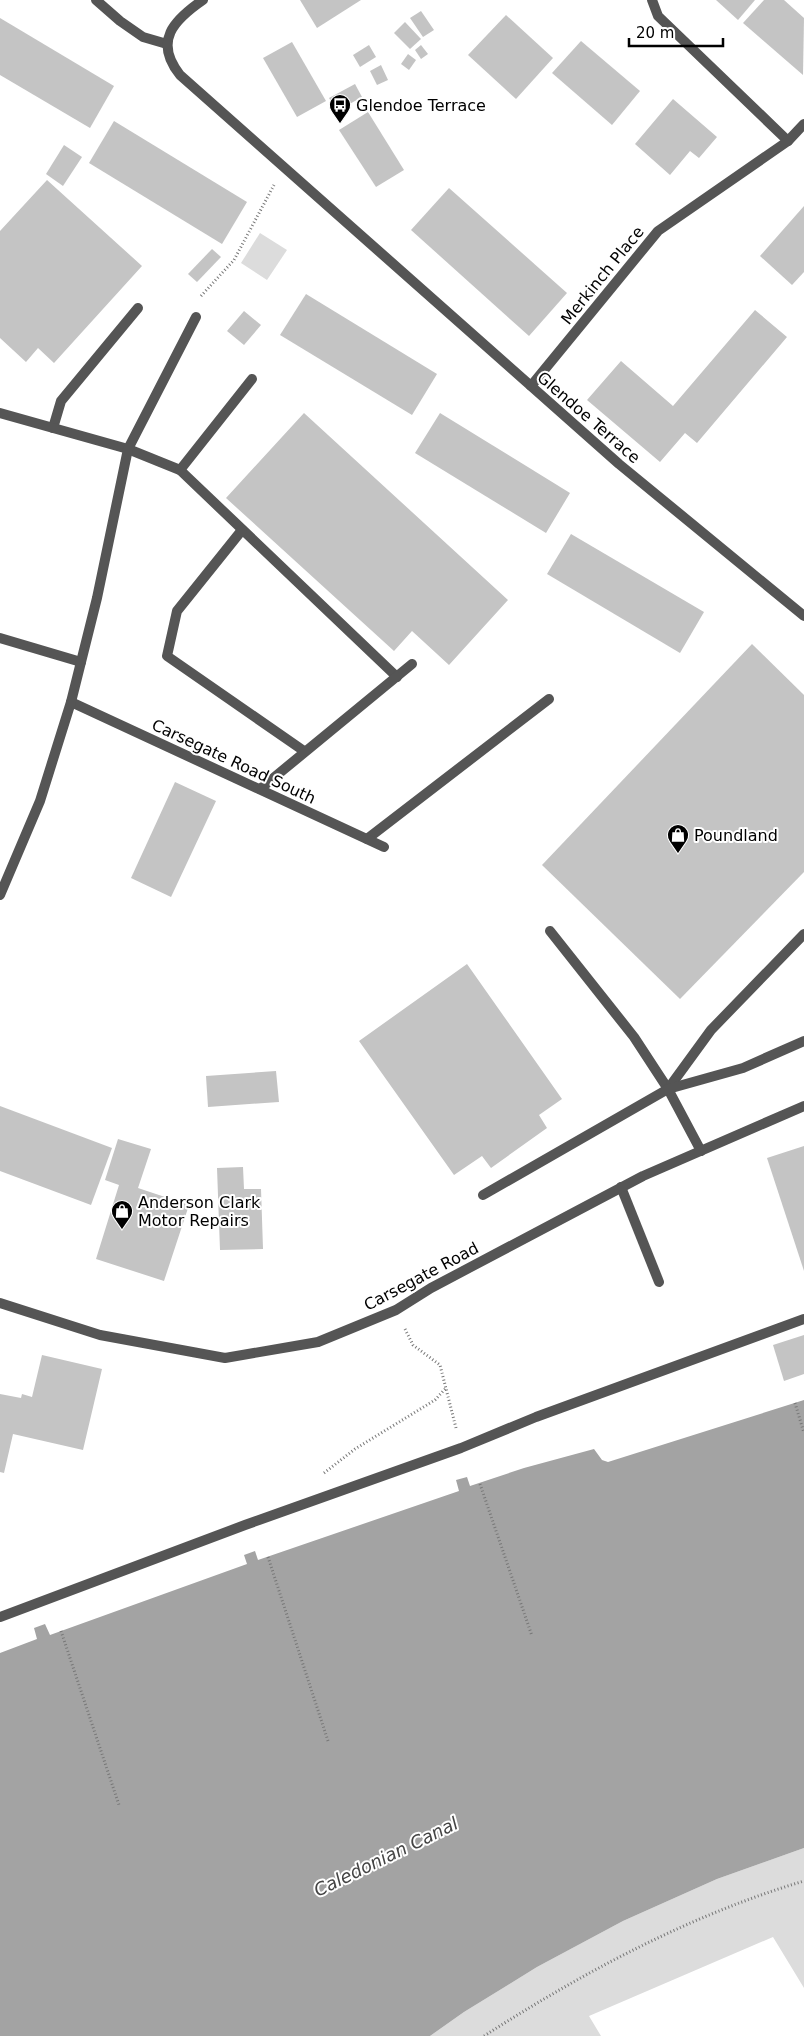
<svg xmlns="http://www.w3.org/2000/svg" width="804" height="2036" font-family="'DejaVu Sans',sans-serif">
<rect width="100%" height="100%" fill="#fff"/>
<!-- green -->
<g fill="#dcdcdc">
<polygon points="260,233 287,250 267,280 241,263"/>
<polygon points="804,1848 804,1988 773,1937 589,2016 601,2036 430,2036 464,2012 537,1967 623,1921 717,1879"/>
</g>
<!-- water -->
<polygon fill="#a3a3a3" points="804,1400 804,1848 717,1879 623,1921 537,1967 464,2012 430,2036 0,2036 0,1653 37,1639 34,1628 45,1624 50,1635 247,1564 244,1555 255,1551 258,1560 459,1491 456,1480 467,1477 470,1486 524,1468 594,1449 602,1460 608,1462"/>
<!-- building -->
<g fill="#c4c4c4">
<polygon points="300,0 361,0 317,28"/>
<polygon points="716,0 755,0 738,20"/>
<polygon points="764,0 784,0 804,18 803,75 743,23"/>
<polygon points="421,11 434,30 423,37 410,18"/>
<polygon points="506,15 553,58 516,99 468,55"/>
<polygon points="0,18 114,86 90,128 0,75"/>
<polygon points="405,22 421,39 410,49 394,33"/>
<polygon points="581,41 640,91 612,125 552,73"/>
<polygon points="292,42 326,101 297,117 263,58"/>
<polygon points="369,45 376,57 360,67 353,55"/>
<polygon points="421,45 428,54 421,59 415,50"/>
<polygon points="408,54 416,60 409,70 401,64"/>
<polygon points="381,65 388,80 377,85 370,71"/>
<polygon points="355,84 362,97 337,111 329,98"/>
<polygon points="673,99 717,137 699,158 690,151 670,175 635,144"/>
<polygon points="368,112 404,170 376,187 339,130"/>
<polygon points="114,121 247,202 222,244 89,163"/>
<polygon points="64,145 82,157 63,186 46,174"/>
<polygon points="47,180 142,266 54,363 38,348 26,362 0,338 0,231"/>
<polygon points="449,188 567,293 529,336 411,230"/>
<polygon points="804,206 804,272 792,285 760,256"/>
<polygon points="212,249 221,257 197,282 188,274"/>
<polygon points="306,294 437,374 412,415 280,335"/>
<polygon points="755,310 787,337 697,443 685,433 660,462 587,400 621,361 673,406"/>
<polygon points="244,311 261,325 244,345 227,331"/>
<polygon points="304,413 508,600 449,665 412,631 394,651 226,498"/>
<polygon points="440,413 570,493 546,533 415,453"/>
<polygon points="571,534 704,612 680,653 547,574"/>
<polygon points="752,644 804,695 804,872 680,999 542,865"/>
<polygon points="175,782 216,801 171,897 131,878"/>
<polygon points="467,964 562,1099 539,1115 547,1128 491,1168 482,1156 454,1175 359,1041"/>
<polygon points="276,1071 279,1102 208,1107 206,1076"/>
<polygon points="0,1106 112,1148 91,1205 0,1171"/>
<polygon points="118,1139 151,1149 138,1188 189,1205 164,1281 96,1259 119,1185 105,1180"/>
<polygon points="804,1146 804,1271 767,1158"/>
<polygon points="243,1167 244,1189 261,1189 263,1249 220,1250 217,1168"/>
<polygon points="804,1335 804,1374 784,1381 773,1345"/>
<polygon points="42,1355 102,1369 83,1450 13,1434 4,1473 0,1472 0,1394 21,1398 22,1394 32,1397"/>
</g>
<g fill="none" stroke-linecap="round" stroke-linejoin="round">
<!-- path -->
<g stroke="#777" stroke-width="3" stroke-dasharray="1 2.5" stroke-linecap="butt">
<polyline points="201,296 234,260 274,185"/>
<polyline points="405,1329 413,1345 440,1365 456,1428"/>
<polyline points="795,1403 804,1433"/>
<polyline points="324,1473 355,1449 435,1400 446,1388"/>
<polyline points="480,1484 532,1636"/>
<polyline points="268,1557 328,1741"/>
<polyline points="61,1631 119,1805"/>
<path d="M 484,2036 C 584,1972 690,1915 804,1881"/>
</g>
<!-- lane -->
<g stroke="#555" stroke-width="10">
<polyline points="53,428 61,401 138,308"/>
<polyline points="128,449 180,470 397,677"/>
<polyline points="180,470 252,379"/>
<polyline points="242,530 177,611 167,656 304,751"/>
<polyline points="0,638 81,662"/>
<polyline points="260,789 412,664"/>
<polyline points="367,839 549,699"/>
<polyline points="550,931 634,1037 668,1089 701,1151"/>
<polyline points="668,1089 711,1030 804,934"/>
<polyline points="621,1187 659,1282"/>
<polyline points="483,1195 668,1089 743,1068 804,1041"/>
<polyline points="0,1617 245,1525 461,1448 536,1417 804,1319"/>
</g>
<!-- street -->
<g stroke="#555" stroke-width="10">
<polyline points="96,0 120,21 143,37 167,44"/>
<path d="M 203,0 C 174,20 153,41 180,75 L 619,464 L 804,616"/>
<polyline points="652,0 658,16 788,141"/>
<polyline points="531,386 658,231 788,141 804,124"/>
<polyline points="0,413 128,449"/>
<polyline points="71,702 384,847"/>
<polyline points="0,895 40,801 71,702 97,598 128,449 196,317"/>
<polyline points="0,1303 100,1335 225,1358 318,1342 396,1310 431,1288 643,1176 804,1106"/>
</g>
</g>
<!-- icons -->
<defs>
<g id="bus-pin" transform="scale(1.125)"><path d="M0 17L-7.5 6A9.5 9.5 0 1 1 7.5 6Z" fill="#000" stroke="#fff"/><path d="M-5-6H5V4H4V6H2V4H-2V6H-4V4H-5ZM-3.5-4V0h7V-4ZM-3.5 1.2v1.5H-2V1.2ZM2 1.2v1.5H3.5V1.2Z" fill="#fff"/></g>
<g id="shop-pin" transform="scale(1.125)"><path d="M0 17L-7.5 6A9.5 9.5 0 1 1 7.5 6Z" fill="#000" stroke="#fff"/><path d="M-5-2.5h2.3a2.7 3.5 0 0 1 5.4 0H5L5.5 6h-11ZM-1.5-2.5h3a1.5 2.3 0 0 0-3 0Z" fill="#fff"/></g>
</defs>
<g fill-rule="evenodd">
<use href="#bus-pin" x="340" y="105"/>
<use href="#shop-pin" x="678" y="835"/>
<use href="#shop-pin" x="122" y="1211"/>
</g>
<g text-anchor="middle" stroke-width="4" stroke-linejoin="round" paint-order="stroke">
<!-- poi labels -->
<g font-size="16" fill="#000" stroke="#fff" text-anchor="start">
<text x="356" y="111">Glendoe Terrace</text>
<text x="694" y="841">Poundland</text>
<text x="138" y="1208">Anderson Clark<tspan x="138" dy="18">Motor Repairs</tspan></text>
</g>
<!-- street labels -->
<g font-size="16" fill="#000" stroke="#fff">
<text transform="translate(602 275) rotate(-51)" y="6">Merkinch Place</text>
<text transform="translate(589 417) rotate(41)" y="6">Glendoe Terrace</text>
<text transform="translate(234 761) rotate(25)" y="6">Carsegate Road South</text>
<text transform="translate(421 1276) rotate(-28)" y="6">Carsegate Road</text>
</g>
<!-- water labels -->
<g font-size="18" font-style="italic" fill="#444" stroke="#fff">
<text transform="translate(386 1857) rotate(-26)" y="6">Caledonian Canal</text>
</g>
</g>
<!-- scale -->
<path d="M629 38v8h94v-8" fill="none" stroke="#000000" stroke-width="2.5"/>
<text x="636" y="38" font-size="15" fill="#000000" stroke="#ffffff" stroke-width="4" paint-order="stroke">20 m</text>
</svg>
